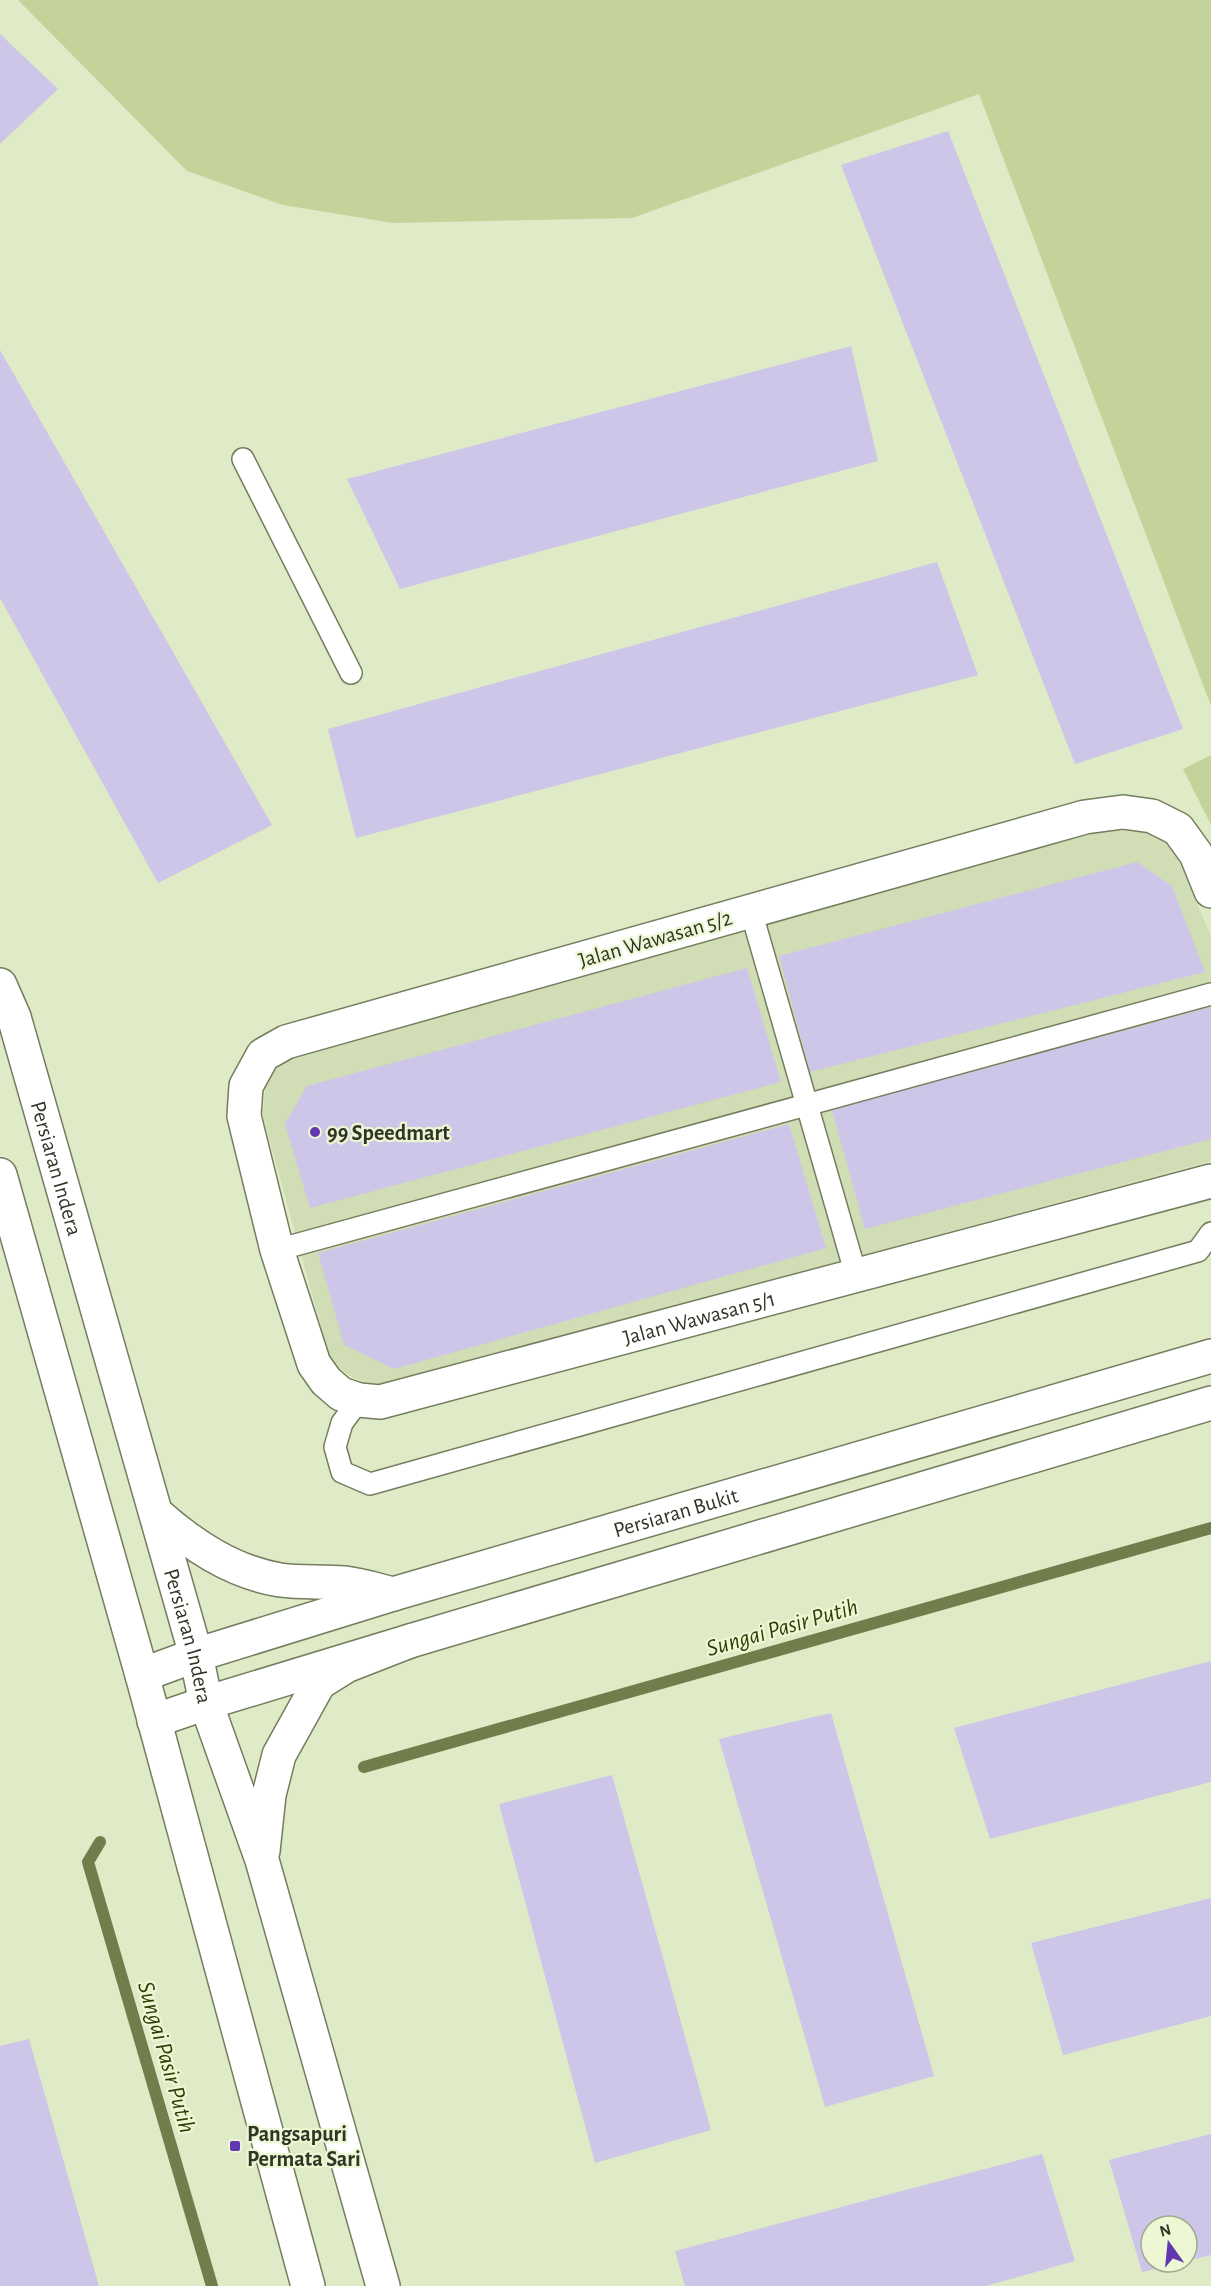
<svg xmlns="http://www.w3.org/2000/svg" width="1211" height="2286" font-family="'Alegreya Sans',sans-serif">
<rect width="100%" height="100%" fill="#dfeac7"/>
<!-- built -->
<polygon fill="#d1ddb4" points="1143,830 1171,843 1211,936 1211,1161 373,1387 350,1376 331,1363 263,1116 265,1090 272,1072 292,1058 1097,832"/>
<!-- green -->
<g fill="#c3d39a">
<polygon points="18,0 1211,0 1211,706 979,94 632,218 393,223 283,205 187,171"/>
<polygon points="1211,755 1211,825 1183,769"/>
</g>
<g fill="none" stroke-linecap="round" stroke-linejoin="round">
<!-- stream -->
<g stroke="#717e4b" stroke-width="12">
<polyline points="364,1767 1211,1528"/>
<polyline points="100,1842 88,1862 212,2286"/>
</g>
</g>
<!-- building -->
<g fill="#cdc6e8">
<polygon points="0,34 58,89 0,144"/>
<polygon points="948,131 1183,729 1075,764 841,165"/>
<polygon points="851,346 878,461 400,589 347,479"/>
<polygon points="0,350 272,825 158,883 0,598"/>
<polygon points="937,562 978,675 356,838 328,729"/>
<polygon points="1137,862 1172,886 1205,972 810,1072 779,956"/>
<polygon points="747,968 781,1082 310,1208 285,1124 307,1086"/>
<polygon points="1211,1007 1211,1139 865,1229 832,1110"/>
<polygon points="789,1124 826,1248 394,1369 344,1345 318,1253"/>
<polygon points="1211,1661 1211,1782 990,1839 954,1728"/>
<polygon points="831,1713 934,2076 825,2107 719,1739"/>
<polygon points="612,1775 711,2130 595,2163 499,1804"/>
<polygon points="1211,1898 1211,2016 1063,2055 1031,1943"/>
<polygon points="29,2039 99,2286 0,2286 0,2046"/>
<polygon points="1211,2134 1211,2255 1187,2261 1187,2226 1151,2226 1151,2262 1180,2263 1142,2272 1109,2160"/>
<polygon points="1042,2154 1075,2261 986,2286 685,2286 675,2251"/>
</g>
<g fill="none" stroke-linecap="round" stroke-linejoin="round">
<!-- lane casing -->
<g stroke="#747d5e" stroke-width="24">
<g id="lane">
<polyline points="243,459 351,673"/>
<polyline points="751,911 856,1275"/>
<polyline points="277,1250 1211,994"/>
<polyline points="359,1400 342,1423 335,1447 342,1472 370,1484 1198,1251 1211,1233"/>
</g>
</g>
<!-- street casing -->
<g stroke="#747d5e" stroke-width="36">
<g id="street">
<path id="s1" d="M 1211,891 L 1196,854 L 1178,829 L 1152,816 L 1123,812 L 1085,817 L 286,1042 L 263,1055 L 246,1086 L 244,1116 L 277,1250 L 314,1364 L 326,1381 L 341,1394 L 359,1400 L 380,1402 L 1211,1181"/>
<path id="s2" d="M 142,1675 L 196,1655 L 393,1594 L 1211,1356"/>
<polyline points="154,1721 206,1703 410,1641 1211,1403"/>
</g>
</g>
<!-- secondary casing -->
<g stroke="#747d5e" stroke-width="36">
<g id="secondary">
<path id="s3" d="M 0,985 L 14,1017 L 196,1655 L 206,1703 L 262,1860 L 383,2286"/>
<polyline points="0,1175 142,1675 308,2286"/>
<path d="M 157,1514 C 192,1545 232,1572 280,1580 C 302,1583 323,1581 344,1583 C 361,1585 377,1590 393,1594"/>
<polyline points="263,1851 269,1795 279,1755 319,1683 346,1666 410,1641"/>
</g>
</g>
<!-- lane -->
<use href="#lane" stroke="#fff" stroke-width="21"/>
<!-- street -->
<use href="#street" stroke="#fff" stroke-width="33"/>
<!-- secondary -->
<use href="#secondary" stroke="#fff" stroke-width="33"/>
</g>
<!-- markers -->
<g fill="#6238b0" stroke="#edf7d4" stroke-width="2">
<circle cx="315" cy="1132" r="6"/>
<rect x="229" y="2140" width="12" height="12" rx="3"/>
</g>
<g text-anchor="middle" stroke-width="4.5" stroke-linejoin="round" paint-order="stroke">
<!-- street labels -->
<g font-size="22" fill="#313527" stroke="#edf7d4">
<text transform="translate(655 938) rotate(-16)" y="8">Jalan Wawasan 5/2</text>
<text dy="8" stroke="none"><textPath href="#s3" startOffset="192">Persiaran Indera</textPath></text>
<text dy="8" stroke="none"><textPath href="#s1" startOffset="1758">Jalan Wawasan 5/1</textPath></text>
<text dy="8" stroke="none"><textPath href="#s2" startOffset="558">Persiaran Bukit</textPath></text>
<text dy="8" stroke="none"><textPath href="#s3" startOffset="678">Persiaran Indera</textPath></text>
</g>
<!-- poi labels -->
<g font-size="22" font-weight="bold" fill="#313527" stroke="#edf7d4" text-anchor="start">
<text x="327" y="1140">99 Speedmart</text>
<text x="247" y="2141">Pangsapuri<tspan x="247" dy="25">Permata Sari</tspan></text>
</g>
<!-- water labels -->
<g font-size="24" font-style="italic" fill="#313c06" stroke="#edf7d4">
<text transform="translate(782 1627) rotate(-16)" y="8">Sungai Pasir Putih</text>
<text transform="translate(167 2057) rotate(74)" y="8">Sungai Pasir Putih</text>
</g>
</g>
<!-- north arrow -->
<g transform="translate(1169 2244) rotate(345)"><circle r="28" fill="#edf7d4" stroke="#a2a98f" stroke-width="1.5"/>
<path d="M0-4.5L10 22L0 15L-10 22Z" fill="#6238b0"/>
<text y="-9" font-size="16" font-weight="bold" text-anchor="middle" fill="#313527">N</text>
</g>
</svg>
